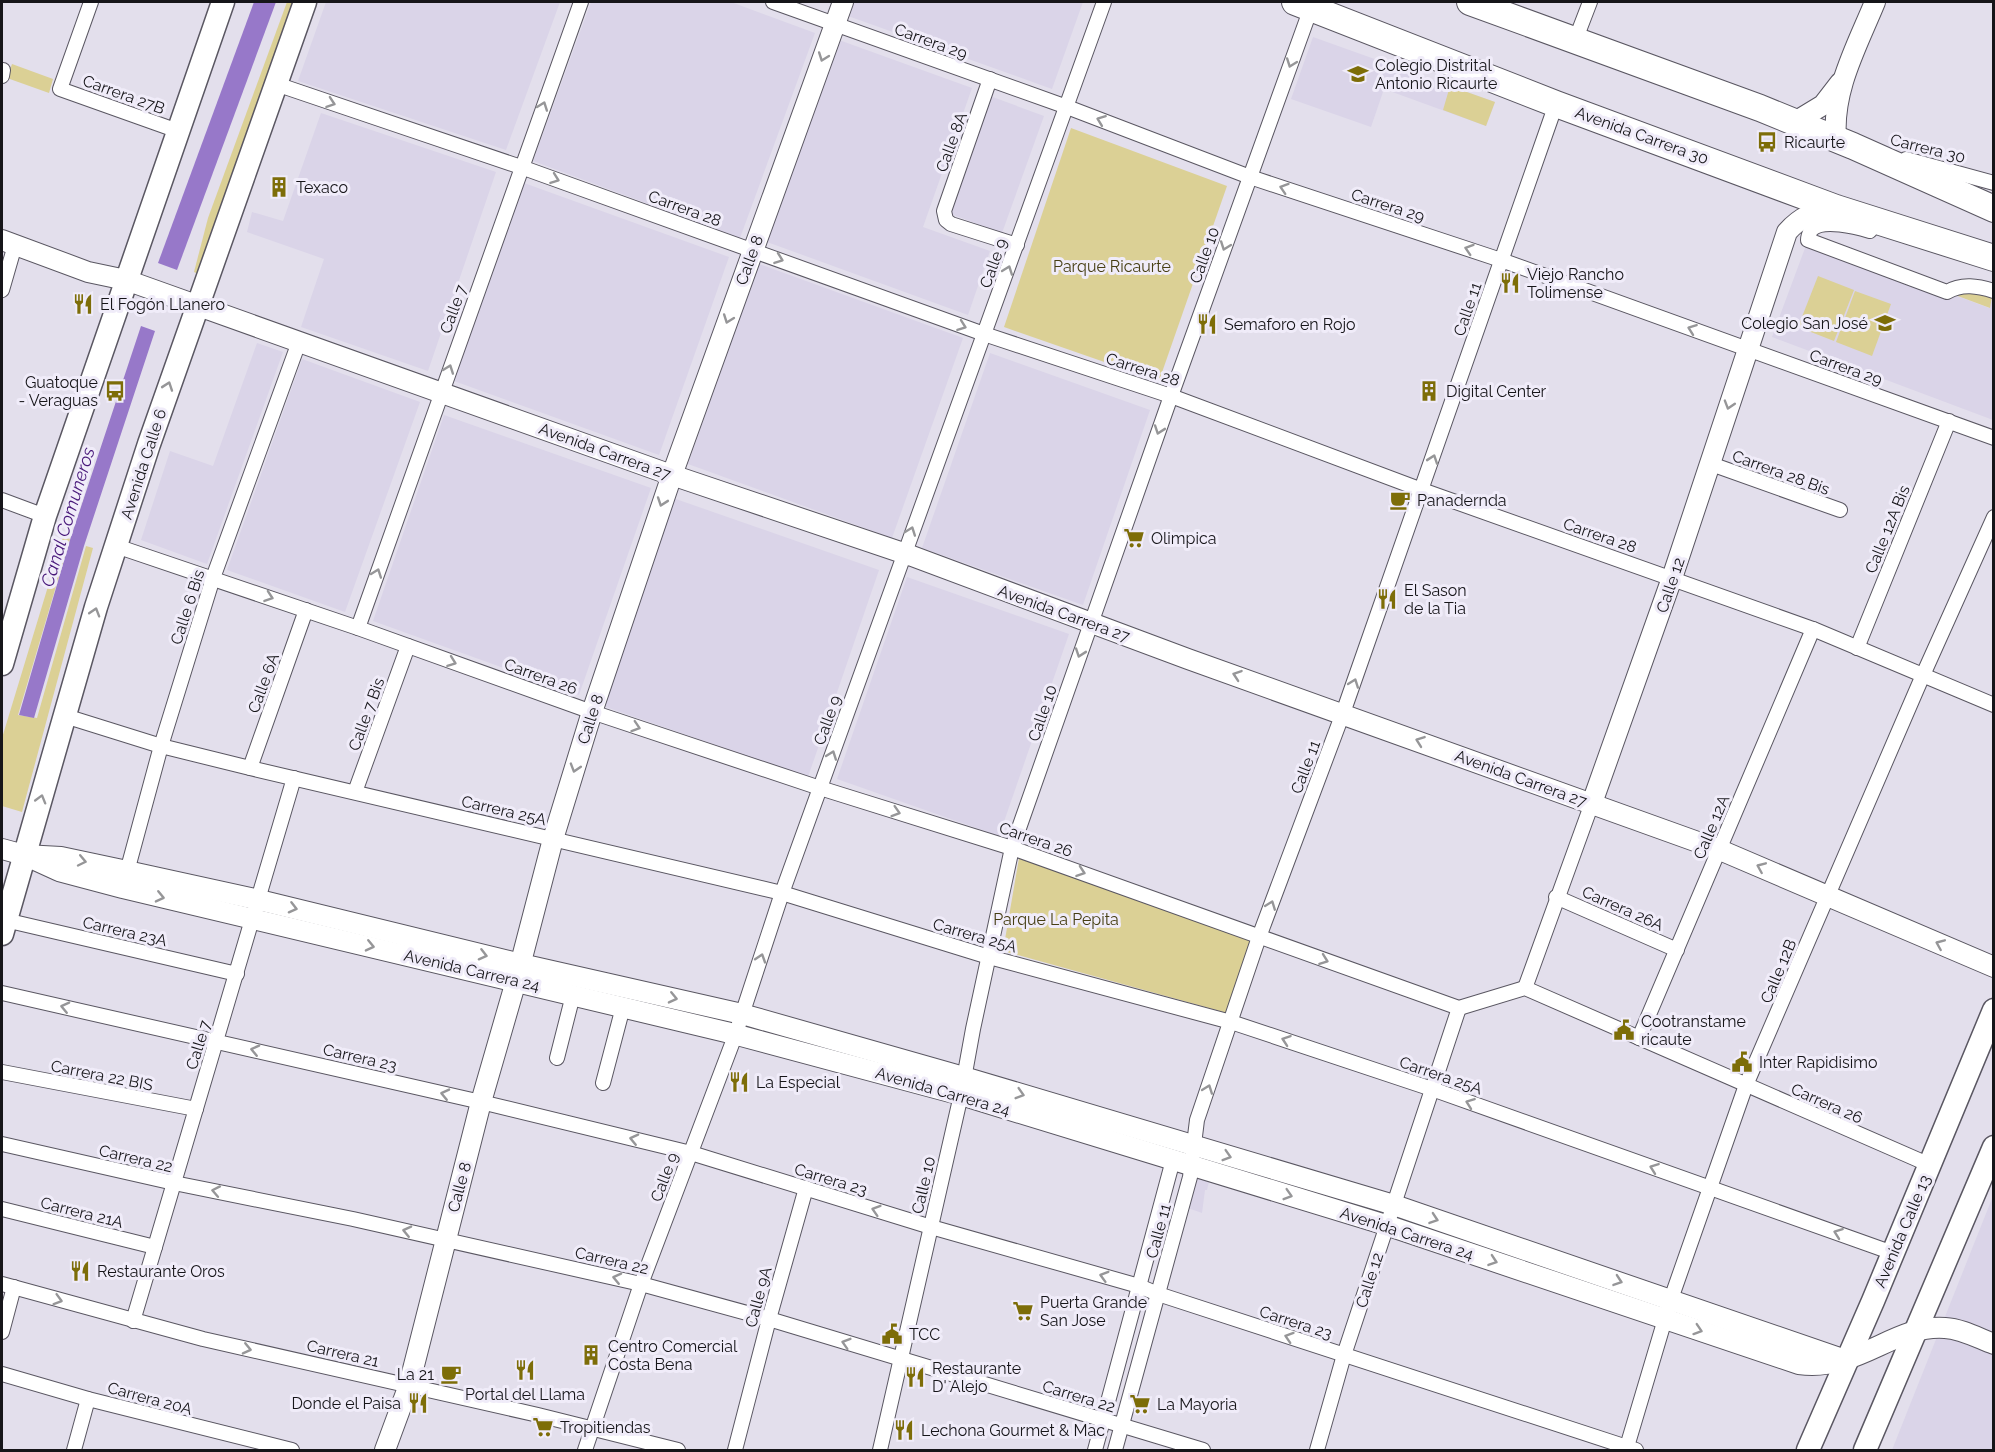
<svg xmlns="http://www.w3.org/2000/svg" width="1995" height="1452" font-family="Raleway,sans-serif">
<rect width="100%" height="100%" fill="#e3dfec"/>
<!-- built -->
<g fill="#dad4e8">
<polygon points="326,2 560,2 506,150 298,81"/>
<polygon points="591,2 731,2 815,33 740,238 533,161"/>
<polygon points="853,2 1083,2 1052,89 848,16"/>
<polygon points="1313,37 1495,102 1486,126 1384,89 1371,127 1291,99"/>
<polygon points="839,40 972,88 923,227 990,251 968,315 767,242"/>
<polygon points="990,96 1044,116 1002,233 948,213"/>
<polygon points="321,113 496,172 428,371 301,327 324,259 247,232 252,212 283,221"/>
<polygon points="524,183 729,257 659,455 454,381"/>
<polygon points="1808,240 1989,308 1993,298 1993,420 1772,337"/>
<polygon points="759,264 963,338 892,538 688,464"/>
<polygon points="257,343 283,352 207,564 141,540 170,451 213,466"/>
<polygon points="990,353 1150,410 1083,605 922,548"/>
<polygon points="302,359 420,402 345,612 227,570"/>
<polygon points="444,415 651,488 579,695 373,621"/>
<polygon points="673,498 879,570 808,777 603,706"/>
<polygon points="907,577 1069,634 999,836 837,779"/>
<polygon points="1194,1172 1210,1177 1207,1190 1205,1190 1202,1213 1185,1207"/>
<polygon points="1993,1196 1993,1450 1892,1450"/>
</g>
<!-- green -->
<g fill="#dbd095">
<polygon points="287,2 296,2 198,274 194,272 208,218"/>
<polygon points="12,64 53,79 49,93 7,78"/>
<polygon points="1450,86 1495,102 1486,126 1443,110"/>
<polygon points="1071,128 1227,186 1159,381 1004,327"/>
<polygon points="1818,276 1854,290 1834,341 1798,327"/>
<polygon points="1855,291 1891,304 1872,356 1836,342"/>
<polygon points="1993,291 1990,308 1947,292"/>
<polygon points="63,537 70,539 18,715 37,718 86,546 93,548 22,812 2,806 2,738"/>
<polygon points="1019,858 1251,941 1227,1013 1003,951"/>
</g>
<!-- water -->
<g fill="#9778c9">
<polygon points="254,2 276,2 177,270 158,263"/>
<polygon points="141,326 155,331 84,546 34,718 19,715 70,540"/>
</g>
<g fill="none" stroke-linecap="round" stroke-linejoin="round">
<!-- street casing -->
<g stroke="#5a5762" stroke-width="16">
<g id="street">
<polyline points="91,2 60,89 178,131"/>
<polyline points="773,2 1067,107 1250,177 1501,260 1994,438"/>
<polyline points="1575,41 1590,2"/>
<polyline points="2,70 3,70 2,76"/>
<polyline points="990,79 944,211 946,220 951,224 1017,245"/>
<polyline points="276,84 521,167 984,334 1171,396 1422,490 1813,629 1994,705"/>
<polyline points="1906,159 1994,183"/>
<path d="M 1870,231 C 1857,227 1822,218 1811,230 C 1810,232 1808,238 1808,240 L 1947,292 C 1962,283 1978,286 1994,291"/>
<polyline points="2,290 15,245"/>
<polyline points="1711,464 1840,510"/>
<polyline points="2,500 45,516"/>
<polyline points="116,546 358,628 592,712 820,788 1012,848 1459,1008 1525,988 1930,1165"/>
<polyline points="358,628 581,2"/>
<polyline points="1857,648 1949,421"/>
<polyline points="65,716 161,746 250,768 782,893 989,957 1231,1022 1432,1089 1893,1253"/>
<polyline points="250,768 306,610"/>
<polyline points="355,792 408,646"/>
<polyline points="125,879 161,746 213,578 299,342"/>
<polyline points="1556,897 1677,950"/>
<polyline points="5,920 237,974"/>
<polyline points="1525,988 1592,803"/>
<polyline points="2,993 481,1102 691,1153 931,1227 1139,1286 1158,1294 1636,1450"/>
<polyline points="1639,1038 1813,629"/>
<polyline points="557,1058 573,995"/>
<polyline points="2,1072 196,1109"/>
<polyline points="603,1083 623,1007"/>
<polyline points="2,1144 174,1183 353,1219 641,1284 769,1319 1203,1450"/>
<polyline points="2,1209 155,1247"/>
<polyline points="2,1284 203,1339 538,1415 678,1450"/>
<polyline points="133,1321 294,778"/>
<polyline points="2,1332 14,1287"/>
<polyline points="2,1374 88,1399 292,1450"/>
<polyline points="74,1450 88,1399"/>
<polyline points="585,1450 641,1284 735,1036 782,893 1104,2"/>
<polyline points="735,1450 769,1319 806,1188"/>
<polyline points="880,1450 961,1095 973,1029 1012,848 1171,396 1311,8"/>
<polyline points="1095,1450 1173,1160"/>
<polyline points="1115,1450 1190,1177 1197,1120 1259,937 1343,713 1556,104"/>
<polyline points="1317,1450 1344,1355 1459,1008"/>
<polyline points="1626,1450 1671,1299 1746,1085 1923,675 1994,517"/>
</g>
</g>
<!-- secondary casing -->
<g stroke="#5a5762" stroke-width="22">
<g id="secondary">
<polyline points="1795,122 1823,105 1840,83"/>
<path d="M 1836,139 C 1832,90 1857,46 1875,2"/>
<polyline points="2,240 88,272 126,280 663,472 912,556 1188,659 1720,850 1994,967"/>
<path d="M 1592,803 L 1672,578 L 1787,232 C 1801,216 1815,211 1836,208"/>
<polyline points="2,849 24,855 61,857 127,871 259,900 521,964 742,1014 964,1077 1394,1205 1848,1361"/>
<path d="M 24,855 L 59,871 L 123,888 L 726,1032 L 961,1095 L 1386,1225 L 1799,1364 C 1859,1372 1894,1324 1945,1328 C 1962,1329 1978,1338 1994,1344"/>
<polyline points="385,1450 409,1385 481,1102 516,981 553,839 592,712 672,475 843,2"/>
</g>
</g>
<!-- primary casing -->
<g stroke="#5a5762" stroke-width="25">
<g id="primary">
<polyline points="2,664 45,516 223,2"/>
<polyline points="2,934 96,607 149,444 305,2"/>
<polyline points="1808,1450 1873,1301 1994,1010"/>
<polyline points="1865,1450 1994,1147"/>
</g>
</g>
<!-- highway casing -->
<g stroke="#5a5762" stroke-width="28">
<g id="highway">
<polyline points="1295,2 1556,104 1836,208 1994,258"/>
<polyline points="1470,2 1760,108 1853,146 1994,209"/>
</g>
</g>
<!-- street -->
<use href="#street" stroke="#fff" stroke-width="14"/>
<!-- secondary -->
<use href="#secondary" stroke="#fff" stroke-width="20"/>
<!-- primary -->
<use href="#primary" stroke="#fff" stroke-width="22"/>
<!-- highway -->
<use href="#highway" stroke="#fff" stroke-width="26"/>
</g>
<!-- one-way arrows -->
<defs><path id="oneway-chevron" d="M-2-3.5L2.5 0L-2 3.5" fill="none" stroke-width="1.6" stroke-linecap="round" stroke-linejoin="round" transform="scale(1.5)"/></defs>
<g stroke="#969698">
<use href="#oneway-chevron" transform="translate(823 57) rotate(110)"/>
<use href="#oneway-chevron" transform="translate(1291 63) rotate(110)"/>
<use href="#oneway-chevron" transform="translate(331 103) rotate(19)"/>
<use href="#oneway-chevron" transform="translate(543 106) rotate(-70)"/>
<use href="#oneway-chevron" transform="translate(1101 120) rotate(-159)"/>
<use href="#oneway-chevron" transform="translate(555 179) rotate(20)"/>
<use href="#oneway-chevron" transform="translate(1284 188) rotate(-162)"/>
<use href="#oneway-chevron" transform="translate(1225 246) rotate(110)"/>
<use href="#oneway-chevron" transform="translate(1469 249) rotate(-162)"/>
<use href="#oneway-chevron" transform="translate(779 259) rotate(20)"/>
<use href="#oneway-chevron" transform="translate(1008 270) rotate(-70)"/>
<use href="#oneway-chevron" transform="translate(728 319) rotate(110)"/>
<use href="#oneway-chevron" transform="translate(962 326) rotate(20)"/>
<use href="#oneway-chevron" transform="translate(1692 329) rotate(-160)"/>
<use href="#oneway-chevron" transform="translate(449 369) rotate(-70)"/>
<use href="#oneway-chevron" transform="translate(168 386) rotate(-71)"/>
<use href="#oneway-chevron" transform="translate(1729 405) rotate(107)"/>
<use href="#oneway-chevron" transform="translate(1159 430) rotate(109)"/>
<use href="#oneway-chevron" transform="translate(1433 459) rotate(-71)"/>
<use href="#oneway-chevron" transform="translate(662 502) rotate(109)"/>
<use href="#oneway-chevron" transform="translate(911 531) rotate(-70)"/>
<use href="#oneway-chevron" transform="translate(377 573) rotate(-70)"/>
<use href="#oneway-chevron" transform="translate(269 597) rotate(19)"/>
<use href="#oneway-chevron" transform="translate(95 612) rotate(-73)"/>
<use href="#oneway-chevron" transform="translate(1080 653) rotate(109)"/>
<use href="#oneway-chevron" transform="translate(452 662) rotate(20)"/>
<use href="#oneway-chevron" transform="translate(1237 675) rotate(-161)"/>
<use href="#oneway-chevron" transform="translate(1354 683) rotate(-70)"/>
<use href="#oneway-chevron" transform="translate(636 727) rotate(18)"/>
<use href="#oneway-chevron" transform="translate(1420 741) rotate(-160)"/>
<use href="#oneway-chevron" transform="translate(832 755) rotate(-70)"/>
<use href="#oneway-chevron" transform="translate(575 768) rotate(107)"/>
<use href="#oneway-chevron" transform="translate(41 799) rotate(-74)"/>
<use href="#oneway-chevron" transform="translate(896 812) rotate(17)"/>
<use href="#oneway-chevron" transform="translate(82 861) rotate(12)"/>
<use href="#oneway-chevron" transform="translate(1761 867) rotate(-157)"/>
<use href="#oneway-chevron" transform="translate(1081 872) rotate(19)"/>
<use href="#oneway-chevron" transform="translate(160 897) rotate(13)"/>
<use href="#oneway-chevron" transform="translate(1271 905) rotate(-69)"/>
<use href="#oneway-chevron" transform="translate(293 908) rotate(14)"/>
<use href="#oneway-chevron" transform="translate(1940 944) rotate(-157)"/>
<use href="#oneway-chevron" transform="translate(370 946) rotate(13)"/>
<use href="#oneway-chevron" transform="translate(483 955) rotate(14)"/>
<use href="#oneway-chevron" transform="translate(761 958) rotate(-72)"/>
<use href="#oneway-chevron" transform="translate(1324 960) rotate(20)"/>
<use href="#oneway-chevron" transform="translate(673 998) rotate(13)"/>
<use href="#oneway-chevron" transform="translate(65 1007) rotate(-167)"/>
<use href="#oneway-chevron" transform="translate(1286 1040) rotate(-161)"/>
<use href="#oneway-chevron" transform="translate(255 1050) rotate(-167)"/>
<use href="#oneway-chevron" transform="translate(1208 1089) rotate(-70)"/>
<use href="#oneway-chevron" transform="translate(445 1094) rotate(-167)"/>
<use href="#oneway-chevron" transform="translate(1020 1094) rotate(17)"/>
<use href="#oneway-chevron" transform="translate(1470 1103) rotate(-160)"/>
<use href="#oneway-chevron" transform="translate(634 1139) rotate(-167)"/>
<use href="#oneway-chevron" transform="translate(1227 1156) rotate(17)"/>
<use href="#oneway-chevron" transform="translate(1654 1168) rotate(-160)"/>
<use href="#oneway-chevron" transform="translate(216 1191) rotate(-169)"/>
<use href="#oneway-chevron" transform="translate(1288 1195) rotate(17)"/>
<use href="#oneway-chevron" transform="translate(876 1210) rotate(-163)"/>
<use href="#oneway-chevron" transform="translate(1434 1219) rotate(19)"/>
<use href="#oneway-chevron" transform="translate(407 1231) rotate(-167)"/>
<use href="#oneway-chevron" transform="translate(1838 1233) rotate(-160)"/>
<use href="#oneway-chevron" transform="translate(1493 1261) rotate(19)"/>
<use href="#oneway-chevron" transform="translate(1104 1276) rotate(-164)"/>
<use href="#oneway-chevron" transform="translate(617 1278) rotate(-167)"/>
<use href="#oneway-chevron" transform="translate(1618 1281) rotate(19)"/>
<use href="#oneway-chevron" transform="translate(58 1300) rotate(16)"/>
<use href="#oneway-chevron" transform="translate(1698 1330) rotate(18)"/>
<use href="#oneway-chevron" transform="translate(1289 1337) rotate(-162)"/>
<use href="#oneway-chevron" transform="translate(846 1343) rotate(-163)"/>
<use href="#oneway-chevron" transform="translate(247 1349) rotate(13)"/>
</g>
<!-- icons -->
<defs>
<g id="school-bare" transform="scale(1.62)"><path d="M0-5L7-2L0 1L-7-2ZM-4 1L0 2.5L4 1V4Q0 6-4 4Z" fill="#7d6d08" stroke="#f0ecf9" stroke-width="2.5" paint-order="stroke"/></g>
<g id="bus-bare" transform="scale(1.62)"><path d="M-5-6H5V4H4V6H2V4H-2V6H-4V4H-5ZM-3.5-4V0h7V-4ZM-3.5 1.2v1.5H-2V1.2ZM2 1.2v1.5H3.5V1.2Z" fill="#7d6d08" stroke="#f0ecf9" stroke-width="2.5" paint-order="stroke"/></g>
<g id="building-bare" transform="scale(1.62)"><path d="M-4-6H4V6H1V3H-1V6H-4ZM-2.5-4.3h1.7v1.8h-1.7ZM.8-4.3h1.7v1.8H.8ZM-2.5-1h1.7V.8h-1.7ZM.8-1h1.7V.8H.8Z" fill="#7d6d08" stroke="#f0ecf9" stroke-width="2.5" paint-order="stroke"/></g>
<g id="restaurant-bare" transform="scale(1.62)"><path d="M-5-6h1v4h1v-4h1v4h1v-4h1v5L-1.5 .5V6h-2V.5L-5-1ZM5-6V6H3V1.5H1.5Q1.5-4 5-6Z" fill="#7d6d08" stroke="#f0ecf9" stroke-width="2.5" paint-order="stroke"/></g>
<g id="cafe-bare" transform="scale(1.62)"><path d="M-5.5-4.5H6V0H3Q3 3.5 0 3.5H-2.5Q-5.5 3.5-5.5 0ZM3-3.2v2h1.7v-2ZM-6 4.5H4V6H-6Z" fill="#7d6d08" stroke="#f0ecf9" stroke-width="2.5" paint-order="stroke"/></g>
<g id="supermarket-bare" transform="scale(1.62)"><path d="M-6-5.5h2.5l.6 2H6L4.5 2H-2.5L-4.4-4H-6ZM-1.5 3.2a1.3 1.3 0 1 0 .1 0ZM3 3.2a1.3 1.3 0 1 0 .1 0Z" fill="#7d6d08" stroke="#f0ecf9" stroke-width="2.5" paint-order="stroke"/></g>
<g id="civic-bare" transform="scale(1.62)"><path d="M-.6-6.5H3V-4.5H.6V-3L4-1V1h2V6H-6V1h2V-1L-.6-3ZM-1.2 2.5V6h2.4V2.5Z" fill="#7d6d08" stroke="#f0ecf9" stroke-width="2.5" paint-order="stroke"/></g>
</defs>
<g fill-rule="evenodd">
<use href="#school-bare" x="1358" y="74"/>
<use href="#bus-bare" x="1767" y="142"/>
<use href="#building-bare" x="279" y="187"/>
<use href="#restaurant-bare" x="1510" y="283"/>
<use href="#restaurant-bare" x="83" y="304"/>
<use href="#school-bare" x="1885" y="323"/>
<use href="#restaurant-bare" x="1207" y="324"/>
<use href="#bus-bare" x="115" y="391"/>
<use href="#building-bare" x="1429" y="391"/>
<use href="#cafe-bare" x="1400" y="500"/>
<use href="#supermarket-bare" x="1134" y="538"/>
<use href="#restaurant-bare" x="1387" y="599"/>
<use href="#civic-bare" x="1624" y="1030"/>
<use href="#civic-bare" x="1742" y="1062"/>
<use href="#restaurant-bare" x="739" y="1082"/>
<use href="#restaurant-bare" x="80" y="1271"/>
<use href="#supermarket-bare" x="1023" y="1311"/>
<use href="#civic-bare" x="892" y="1334"/>
<use href="#building-bare" x="591" y="1355"/>
<use href="#restaurant-bare" x="525" y="1370"/>
<use href="#cafe-bare" x="451" y="1374"/>
<use href="#restaurant-bare" x="915" y="1377"/>
<use href="#restaurant-bare" x="418" y="1403"/>
<use href="#supermarket-bare" x="1140" y="1404"/>
<use href="#supermarket-bare" x="543" y="1427"/>
<use href="#restaurant-bare" x="904" y="1430"/>
</g>
<g text-anchor="middle" stroke-width="6" stroke-linejoin="round" paint-order="stroke">
<!-- street labels -->
<g font-size="16" fill="#161519" stroke="#f0ecf9">
<text transform="translate(931 41) rotate(20)" y="6">Carrera 29</text>
<text transform="translate(124 94) rotate(20)" y="6">Carrera 27B</text>
<text transform="translate(1642 135) rotate(20)" y="6">Avenida Carrera 30</text>
<text transform="translate(951 142) rotate(-70)" y="6">Calle 8A</text>
<text transform="translate(1928 148) rotate(14)" y="6">Carrera 30</text>
<text transform="translate(1388 205) rotate(18)" y="6">Carrera 29</text>
<text transform="translate(685 208) rotate(20)" y="6">Carrera 28</text>
<text transform="translate(1204 255) rotate(-70)" y="6">Calle 10</text>
<text transform="translate(749 260) rotate(-70)" y="6">Calle 8</text>
<text transform="translate(993 263) rotate(-70)" y="6">Calle 9</text>
<text transform="translate(453 309) rotate(-70)" y="6">Calle 7</text>
<text transform="translate(1467 309) rotate(-71)" y="6">Calle 11</text>
<text transform="translate(1846 367) rotate(20)" y="6">Carrera 29</text>
<text transform="translate(1143 369) rotate(18)" y="6">Carrera 28</text>
<text transform="translate(605 451) rotate(20)" y="6">Avenida Carrera 27</text>
<text transform="translate(143 464) rotate(-72)" y="6">Avenida Calle 6</text>
<text transform="translate(1781 472) rotate(20)" y="6">Carrera 28 Bis</text>
<text transform="translate(1887 529) rotate(-68)" y="6">Calle 12A Bis</text>
<text transform="translate(1600 535) rotate(19)" y="6">Carrera 28</text>
<text transform="translate(1670 585) rotate(-71)" y="6">Calle 12</text>
<text transform="translate(187 607) rotate(-72)" y="6">Calle 6 Bis</text>
<text transform="translate(1064 613) rotate(20)" y="6">Avenida Carrera 27</text>
<text transform="translate(541 676) rotate(20)" y="6">Carrera 26</text>
<text transform="translate(263 683) rotate(-70)" y="6">Calle 6A</text>
<text transform="translate(1042 713) rotate(-71)" y="6">Calle 10</text>
<text transform="translate(366 714) rotate(-70)" y="6">Calle 7 Bis</text>
<text transform="translate(590 719) rotate(-72)" y="6">Calle 8</text>
<text transform="translate(827 720) rotate(-70)" y="6">Calle 9</text>
<text transform="translate(1305 767) rotate(-69)" y="6">Calle 11</text>
<text transform="translate(1521 778) rotate(20)" y="6">Avenida Carrera 27</text>
<text transform="translate(504 810) rotate(13)" y="6">Carrera 25A</text>
<text transform="translate(1711 827) rotate(-67)" y="6">Calle 12A</text>
<text transform="translate(1036 839) rotate(19)" y="6">Carrera 26</text>
<text transform="translate(1623 908) rotate(24)" y="6">Carrera 26A</text>
<text transform="translate(125 931) rotate(13)" y="6">Carrera 23A</text>
<text transform="translate(975 935) rotate(16)" y="6">Carrera 25A</text>
<text transform="translate(472 970) rotate(13)" y="6">Avenida Carrera 24</text>
<text transform="translate(1778 971) rotate(-67)" y="6">Calle 12B</text>
<text transform="translate(198 1045) rotate(-73)" y="6">Calle 7</text>
<text transform="translate(360 1057) rotate(13)" y="6">Carrera 23</text>
<text transform="translate(102 1075) rotate(11)" y="6">Carrera 22 BIS</text>
<text transform="translate(1441 1075) rotate(19)" y="6">Carrera 25A</text>
<text transform="translate(943 1091) rotate(16)" y="6">Avenida Carrera 24</text>
<text transform="translate(1827 1103) rotate(24)" y="6">Carrera 26</text>
<text transform="translate(136 1158) rotate(13)" y="6">Carrera 22</text>
<text transform="translate(664 1177) rotate(-69)" y="6">Calle 9</text>
<text transform="translate(831 1179) rotate(17)" y="6">Carrera 23</text>
<text transform="translate(923 1185) rotate(-77)" y="6">Calle 10</text>
<text transform="translate(459 1187) rotate(-75)" y="6">Calle 8</text>
<text transform="translate(82 1212) rotate(14)" y="6">Carrera 21A</text>
<text transform="translate(1158 1231) rotate(-75)" y="6">Calle 11</text>
<text transform="translate(1902 1231) rotate(-67)" y="6">Avenida Calle 13</text>
<text transform="translate(1407 1233) rotate(18)" y="6">Avenida Carrera 24</text>
<text transform="translate(612 1260) rotate(13)" y="6">Carrera 22</text>
<text transform="translate(1369 1280) rotate(-72)" y="6">Calle 12</text>
<text transform="translate(758 1297) rotate(-75)" y="6">Calle 9A</text>
<text transform="translate(1296 1322) rotate(18)" y="6">Carrera 23</text>
<text transform="translate(343 1353) rotate(13)" y="6">Carrera 21</text>
<text transform="translate(1079 1396) rotate(17)" y="6">Carrera 22</text>
<text transform="translate(150 1398) rotate(15)" y="6">Carrera 20A</text>
</g>
<!-- poi labels -->
<g font-size="16" fill="#161519" stroke="#f0ecf9" text-anchor="start">
<text x="1375" y="71">Colegio Distrital<tspan x="1375" dy="18">Antonio Ricaurte</tspan></text>
<text x="1784" y="148">Ricaurte</text>
<text x="296" y="193">Texaco</text>
<text x="1527" y="280">Viejo Rancho<tspan x="1527" dy="18">Tolimense</tspan></text>
<text x="100" y="310">El Fogón Llanero</text>
<text x="1868" y="329" text-anchor="end">Colegio San José</text>
<text x="1224" y="330">Semaforo en Rojo</text>
<text x="98" y="388" text-anchor="end">Guatoque<tspan x="98" dy="18">- Veraguas</tspan></text>
<text x="1446" y="397">Digital Center</text>
<text x="1417" y="506">Panadernda</text>
<text x="1151" y="544">Olimpica</text>
<text x="1404" y="596">El Sason<tspan x="1404" dy="18">de la Tia</tspan></text>
<text x="1641" y="1027">Cootranstame<tspan x="1641" dy="18">ricaute</tspan></text>
<text x="1759" y="1068">Inter Rapidisimo</text>
<text x="756" y="1088">La Especial</text>
<text x="97" y="1277">Restaurante Oros</text>
<text x="1040" y="1308">Puerta Grande<tspan x="1040" dy="18">San Jose</tspan></text>
<text x="909" y="1340">TCC</text>
<text x="608" y="1352">Centro Comercial<tspan x="608" dy="18">Costa Bena</tspan></text>
<text x="932" y="1374">Restaurante<tspan x="932" dy="18">D' Alejo</tspan></text>
<text x="434" y="1380" text-anchor="end">La 21</text>
<text x="525" y="1400" text-anchor="middle">Portal del Llama</text>
<text x="401" y="1409" text-anchor="end">Donde el Paisa</text>
<text x="1157" y="1410">La Mayoria</text>
<text x="560" y="1433">Tropitiendas</text>
<text x="921" y="1436">Lechona Gourmet &amp; Mac</text>
</g>
<!-- park labels -->
<g font-size="16" fill="#463e13" stroke="#f0ecf9">
<text x="1112" y="272">Parque Ricaurte</text>
<text x="1056" y="925">Parque La Pepita</text>
</g>
<!-- water labels -->
<g font-size="18" font-style="italic" fill="#471779" stroke="#f0ecf9">
<text transform="translate(68 517) rotate(-73)" y="6">Canal Comuneros</text>
</g>
</g>
<!-- border -->
<rect width="1995" height="1452" fill="none" stroke="#161519" stroke-width="6"/>
</svg>
